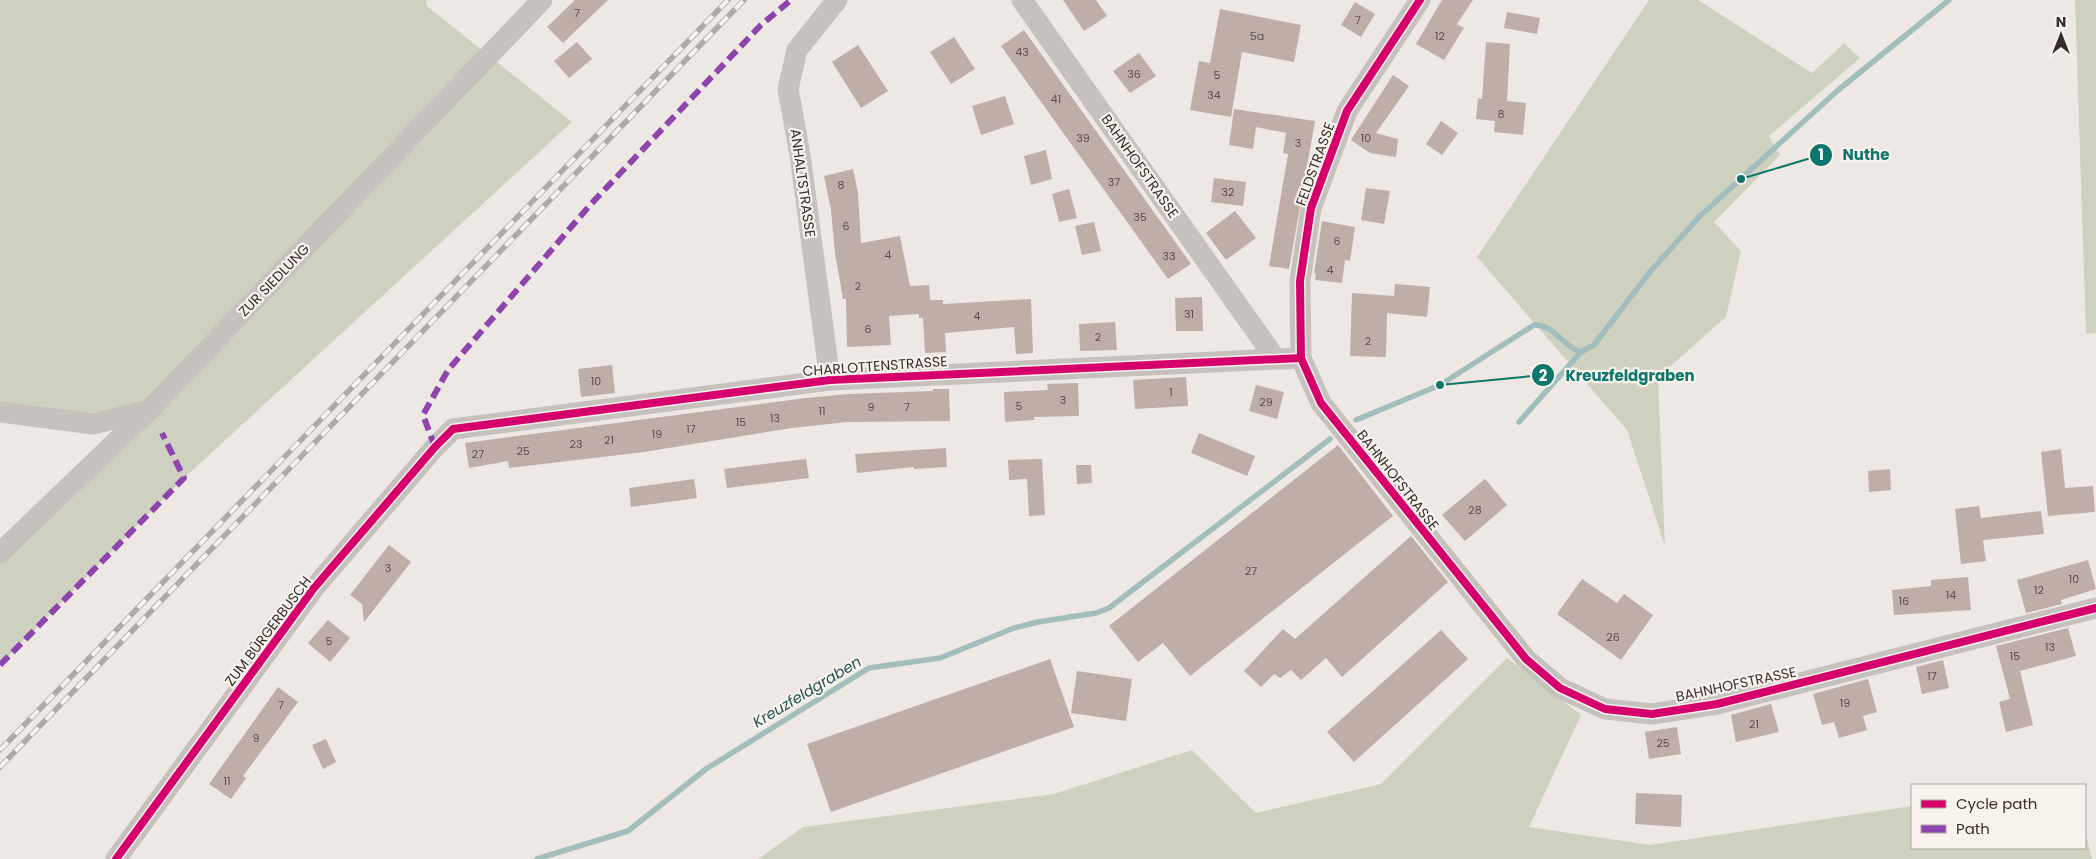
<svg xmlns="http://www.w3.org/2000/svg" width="2096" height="859" font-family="Poppins,sans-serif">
<rect width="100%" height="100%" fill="#ede8e4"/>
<!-- green -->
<g fill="#cfd1c0">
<polygon points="0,0 426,0 427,6 572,122 184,478 0,665 0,553 147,411 93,424 0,412"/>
<polygon points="1649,0 1698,0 1812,73 1844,43 1860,58 1769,136 1780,155 1714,222 1741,251 1726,317 1658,377 1665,546 1627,430 1477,257"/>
<polygon points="2075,0 2096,0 2096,333 2086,334"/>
<polygon points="1507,658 1581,715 1529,827 1650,845 1912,806 1912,848 2085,848 2085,831 2092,859 758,859 803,827 1054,794 1192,750 1256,813 1381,784"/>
</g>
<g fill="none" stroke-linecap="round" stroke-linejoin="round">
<!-- stream -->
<g stroke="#a2bdbb" stroke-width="5.5">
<path d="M 1356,420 L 1440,385 L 1534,325 C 1554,324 1563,347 1581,352"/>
<polyline points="1519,422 1581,352 1594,345 1649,273 1699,217 1837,91 1949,0"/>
<polyline points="537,859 628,831 706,769 869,668 940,658 1014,628 1038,622 1096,613 1109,608 1330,439"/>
</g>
</g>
<!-- building -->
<g fill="#bfada8">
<polygon points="575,0 608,0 563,43 547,27"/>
<polygon points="1063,0 1096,0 1107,16 1084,31"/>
<polygon points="1442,0 1473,0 1457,24 1464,28 1444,60 1416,44"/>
<polygon points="1355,2 1375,14 1361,37 1341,25"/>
<polygon points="1220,9 1301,25 1294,62 1242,52 1231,117 1190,110 1199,61 1210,63"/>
<polygon points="1507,12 1540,18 1537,34 1504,28"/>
<polygon points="1024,30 1191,264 1168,279 1001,46"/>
<polygon points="954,37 975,69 951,84 930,52"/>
<polygon points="577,42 592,59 569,78 554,61"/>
<polygon points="1486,42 1510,44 1507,101 1526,103 1523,135 1494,132 1495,121 1476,119 1478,98 1482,99"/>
<polygon points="858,45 888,91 861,108 832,62"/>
<polygon points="1139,53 1156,76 1130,93 1113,71"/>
<polygon points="1393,75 1409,86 1376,133 1398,139 1396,157 1370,153 1351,140"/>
<polygon points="1005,96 1014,124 981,135 972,106"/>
<polygon points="1234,109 1315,121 1289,269 1269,266 1288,154 1283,153 1286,133 1256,127 1253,149 1229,145"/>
<polygon points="1441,121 1458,133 1442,155 1426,144"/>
<polygon points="1046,150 1052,179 1031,185 1024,156"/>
<polygon points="853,169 858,193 861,243 900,236 910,286 929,285 930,300 943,300 943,304 1031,299 1033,353 1016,354 1014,327 945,333 946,352 925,353 923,318 919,318 919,314 889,316 891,345 847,347 846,299 843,299 835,253 831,210 824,176"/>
<polygon points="1214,178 1246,182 1243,206 1211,202"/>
<polygon points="1366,188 1390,191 1384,224 1361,220"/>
<polygon points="1069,189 1077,218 1059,222 1052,194"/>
<polygon points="1235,211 1256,238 1226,260 1206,233"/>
<polygon points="1322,221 1355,227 1350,261 1345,260 1342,283 1315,280 1316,274 1314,273"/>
<polygon points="1094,222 1101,251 1082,255 1075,226"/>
<polygon points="1395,284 1430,287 1427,317 1387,313 1386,357 1350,356 1352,293 1394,296"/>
<polygon points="1202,297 1203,331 1176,331 1175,298"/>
<polygon points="1115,322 1117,350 1080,351 1079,324"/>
<polygon points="612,365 615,393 581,397 578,369"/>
<polygon points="1186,377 1188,406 1135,409 1133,380"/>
<polygon points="1078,383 1079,416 1034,417 1034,420 1005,422 1004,392 1048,390 1047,384"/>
<polygon points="1256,385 1284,392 1277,419 1249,411"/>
<polygon points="933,389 949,389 950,421 847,422 792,428 644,452 509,468 508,461 469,468 465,443 806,398 848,394 933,391"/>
<polygon points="1199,433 1255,456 1247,476 1191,453"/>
<polygon points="1338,445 1393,516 1190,676 1163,643 1138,662 1109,626"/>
<polygon points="946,448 947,467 914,469 914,467 857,473 855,454"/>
<polygon points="2061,449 2065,488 2093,486 2095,512 2048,516 2041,452"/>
<polygon points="806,459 809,478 727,488 724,469"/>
<polygon points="1042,459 1045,515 1029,516 1027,479 1009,480 1008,460"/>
<polygon points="1076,465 1091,465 1092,483 1077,484"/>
<polygon points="1890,469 1891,490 1869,492 1868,471"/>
<polygon points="694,479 697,498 631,507 629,488"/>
<polygon points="1485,479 1507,505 1465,541 1442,515"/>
<polygon points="1979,506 1981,518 2041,511 2044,534 1983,540 1986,561 1961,564 1955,509"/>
<polygon points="1411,536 1448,582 1342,677 1326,658 1301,680 1291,670 1280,678 1274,674 1261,687 1244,671 1283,629 1295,639"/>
<polygon points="389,545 411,562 364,622 362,604 350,595"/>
<polygon points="2088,560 2096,589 2061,600 2062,604 2026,613 2017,580"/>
<polygon points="1968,577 1971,610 1894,615 1892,590 1931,586 1931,580"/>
<polygon points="1582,579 1617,603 1624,594 1653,615 1621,660 1557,614"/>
<polygon points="328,620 350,638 330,662 308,643"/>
<polygon points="2068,628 2076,656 2020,671 2033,725 2006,732 1999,702 2010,699 1996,646"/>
<polygon points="1441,630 1468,659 1354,762 1327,732"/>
<polygon points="1050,659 1074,727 831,812 807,744"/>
<polygon points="1943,660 1949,688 1922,694 1916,667"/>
<polygon points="1077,671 1132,679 1126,721 1071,713"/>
<polygon points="1868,679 1877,712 1863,716 1867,730 1839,738 1834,722 1822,725 1813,694"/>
<polygon points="278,687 298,702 243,776 246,778 231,799 209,784"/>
<polygon points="1771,704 1779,732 1736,742 1731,715"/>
<polygon points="1677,727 1681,754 1649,759 1645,732"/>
<polygon points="326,739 336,762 323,769 312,745"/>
<polygon points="1636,793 1682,795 1681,827 1635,824"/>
</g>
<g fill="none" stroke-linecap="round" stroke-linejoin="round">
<!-- minor -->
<g stroke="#c6c1bd" stroke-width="21">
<polyline points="1022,0 1275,358"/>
<polyline points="1420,0 1347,111 1311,208 1300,281 1301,358 1321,403 1526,659 1560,688 1605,709 1652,714 1717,704 2096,608"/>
<polyline points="830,380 800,155 788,89 797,50 837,0"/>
<polyline points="0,412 93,424 145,411"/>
<polyline points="0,553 148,411 542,0"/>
<polyline points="116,859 314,588 435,447 453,429 830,380 1301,358"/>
</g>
<!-- rail casing -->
<g stroke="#aeaaa7" stroke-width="5.5">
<g id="rail">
<polyline points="0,750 728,0"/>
<polyline points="0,767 744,0"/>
</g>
</g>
<!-- rail -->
<use href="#rail" stroke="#f8f2ed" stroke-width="4" stroke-dasharray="11" stroke-linecap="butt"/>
<!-- quiet -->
<g stroke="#8e44ad" stroke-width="6" stroke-dasharray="12 6" stroke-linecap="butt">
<polyline points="435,447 423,415 448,370 591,204 761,25 791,0"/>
<polyline points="0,665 184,478 162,433"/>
</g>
<!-- cycleway casing -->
<g stroke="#f8f2ed" stroke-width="11">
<g id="cycleway">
<polyline points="1420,0 1347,111 1311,208 1300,281 1301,358 1321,403 1526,659 1560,688 1605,709 1652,714 1717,704 2096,608"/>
<polyline points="116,859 314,588 435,447 453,429 830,380 1301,358"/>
</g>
</g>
<!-- cycleway -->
<use href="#cycleway" stroke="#d6006c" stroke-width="8"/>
</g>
<g text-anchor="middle" stroke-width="4.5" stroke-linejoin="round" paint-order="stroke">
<!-- number labels -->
<g font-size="11" fill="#594e4a">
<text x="577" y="17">7</text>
<text x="1358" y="24">7</text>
<text x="1257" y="40">5a</text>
<text x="1440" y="40">12</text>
<text x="1022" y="56">43</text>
<text x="1134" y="78">36</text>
<text x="1217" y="79">5</text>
<text x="1214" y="99">34</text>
<text x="1056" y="103">41</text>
<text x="1501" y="118">8</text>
<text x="1083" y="142">39</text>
<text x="1366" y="142">10</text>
<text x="1298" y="147">3</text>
<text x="1114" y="186">37</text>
<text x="841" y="189">8</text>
<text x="1228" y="196">32</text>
<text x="1140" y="221">35</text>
<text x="846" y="230">6</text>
<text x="1337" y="245">6</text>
<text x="888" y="259">4</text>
<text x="1169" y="260">33</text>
<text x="1330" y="274">4</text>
<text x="858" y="290">2</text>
<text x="1189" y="318">31</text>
<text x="977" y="320">4</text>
<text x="868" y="333">6</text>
<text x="1098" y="341">2</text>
<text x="1368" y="345">2</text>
<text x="596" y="385">10</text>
<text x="1171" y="396">1</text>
<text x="1063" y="404">3</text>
<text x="1266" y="406">29</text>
<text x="1019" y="410">5</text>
<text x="871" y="411">9</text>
<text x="907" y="411">7</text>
<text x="822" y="415">11</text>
<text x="775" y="422">13</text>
<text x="741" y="426">15</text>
<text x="691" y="433">17</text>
<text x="657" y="438">19</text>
<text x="609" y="444">21</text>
<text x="576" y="448">23</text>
<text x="523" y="455">25</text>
<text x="478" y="458">27</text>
<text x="1475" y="514">28</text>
<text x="388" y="572">3</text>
<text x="1251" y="575">27</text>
<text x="2074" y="583">10</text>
<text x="2039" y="594">12</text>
<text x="1951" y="599">14</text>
<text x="1904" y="605">16</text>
<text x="1613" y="641">26</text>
<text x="329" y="645">5</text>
<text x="2050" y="651">13</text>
<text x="2015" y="660">15</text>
<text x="1932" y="680">17</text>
<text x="1845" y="707">19</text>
<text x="281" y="709">7</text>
<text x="1754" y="728">21</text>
<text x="256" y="742">9</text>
<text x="1663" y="747">25</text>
<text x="227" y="785">11</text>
</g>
<!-- street labels -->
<g font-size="14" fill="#372e2b" stroke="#f8f2ed">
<text transform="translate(1315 164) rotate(-70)" y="5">FELDSTRASSE</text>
<text transform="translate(1140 166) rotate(55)" y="5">BAHNHOFSTRASSE</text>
<text transform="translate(803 183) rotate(82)" y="5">ANHALTSTRASSE</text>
<text transform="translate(274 280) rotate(-46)" y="5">ZUR SIEDLUNG</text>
<text transform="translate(875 366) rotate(-4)" y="5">CHARLOTTENSTRASSE</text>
<text transform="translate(1398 480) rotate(52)" y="5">BAHNHOFSTRASSE</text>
<text transform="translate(268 631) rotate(-53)" y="5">ZUM BÜRGERBUSCH</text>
<text transform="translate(1736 684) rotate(-12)" y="5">BAHNHOFSTRASSE</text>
</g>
<!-- water labels -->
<g font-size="15" font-style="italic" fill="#255454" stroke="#f8f2ed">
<text transform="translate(807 692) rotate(-31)" y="5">Kreuzfeldgraben</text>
</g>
</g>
<!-- callouts -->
<path fill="none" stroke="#0f766e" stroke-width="2" d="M1741 179L1821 155M1440 385L1543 375"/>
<g fill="#0f766e" stroke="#f8f2ed" stroke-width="2">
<circle cx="1741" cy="179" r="5"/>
<circle cx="1440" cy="385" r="5"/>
<circle cx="1821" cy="155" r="12"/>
<circle cx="1543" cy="375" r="12"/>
</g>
<g font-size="15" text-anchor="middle" font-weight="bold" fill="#fff">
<text x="1821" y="160">1</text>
<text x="1543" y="381">2</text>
</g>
<g font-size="15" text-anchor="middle" font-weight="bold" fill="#0f766e" stroke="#f8f2ed" stroke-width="4.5" stroke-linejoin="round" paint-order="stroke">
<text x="1866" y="160">Nuthe</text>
<text x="1630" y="381">Kreuzfeldgraben</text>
</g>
<!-- legend -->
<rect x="1911" y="784" width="175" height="65" fill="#f8f2ed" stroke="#aba49f"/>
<rect x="1921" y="800" width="25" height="8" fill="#d6006c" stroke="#aba49f"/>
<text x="1956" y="809" font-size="15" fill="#372e2b">Cycle path</text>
<rect x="1921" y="825" width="25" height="8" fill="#8e44ad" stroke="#aba49f"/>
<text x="1956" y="834" font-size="15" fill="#372e2b">Path</text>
<!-- north arrow -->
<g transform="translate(2061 35)" stroke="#f8f2ed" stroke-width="4" paint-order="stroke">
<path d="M0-4L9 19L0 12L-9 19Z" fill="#372e2b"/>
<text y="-8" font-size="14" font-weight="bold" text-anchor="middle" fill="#372e2b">N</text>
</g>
</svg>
